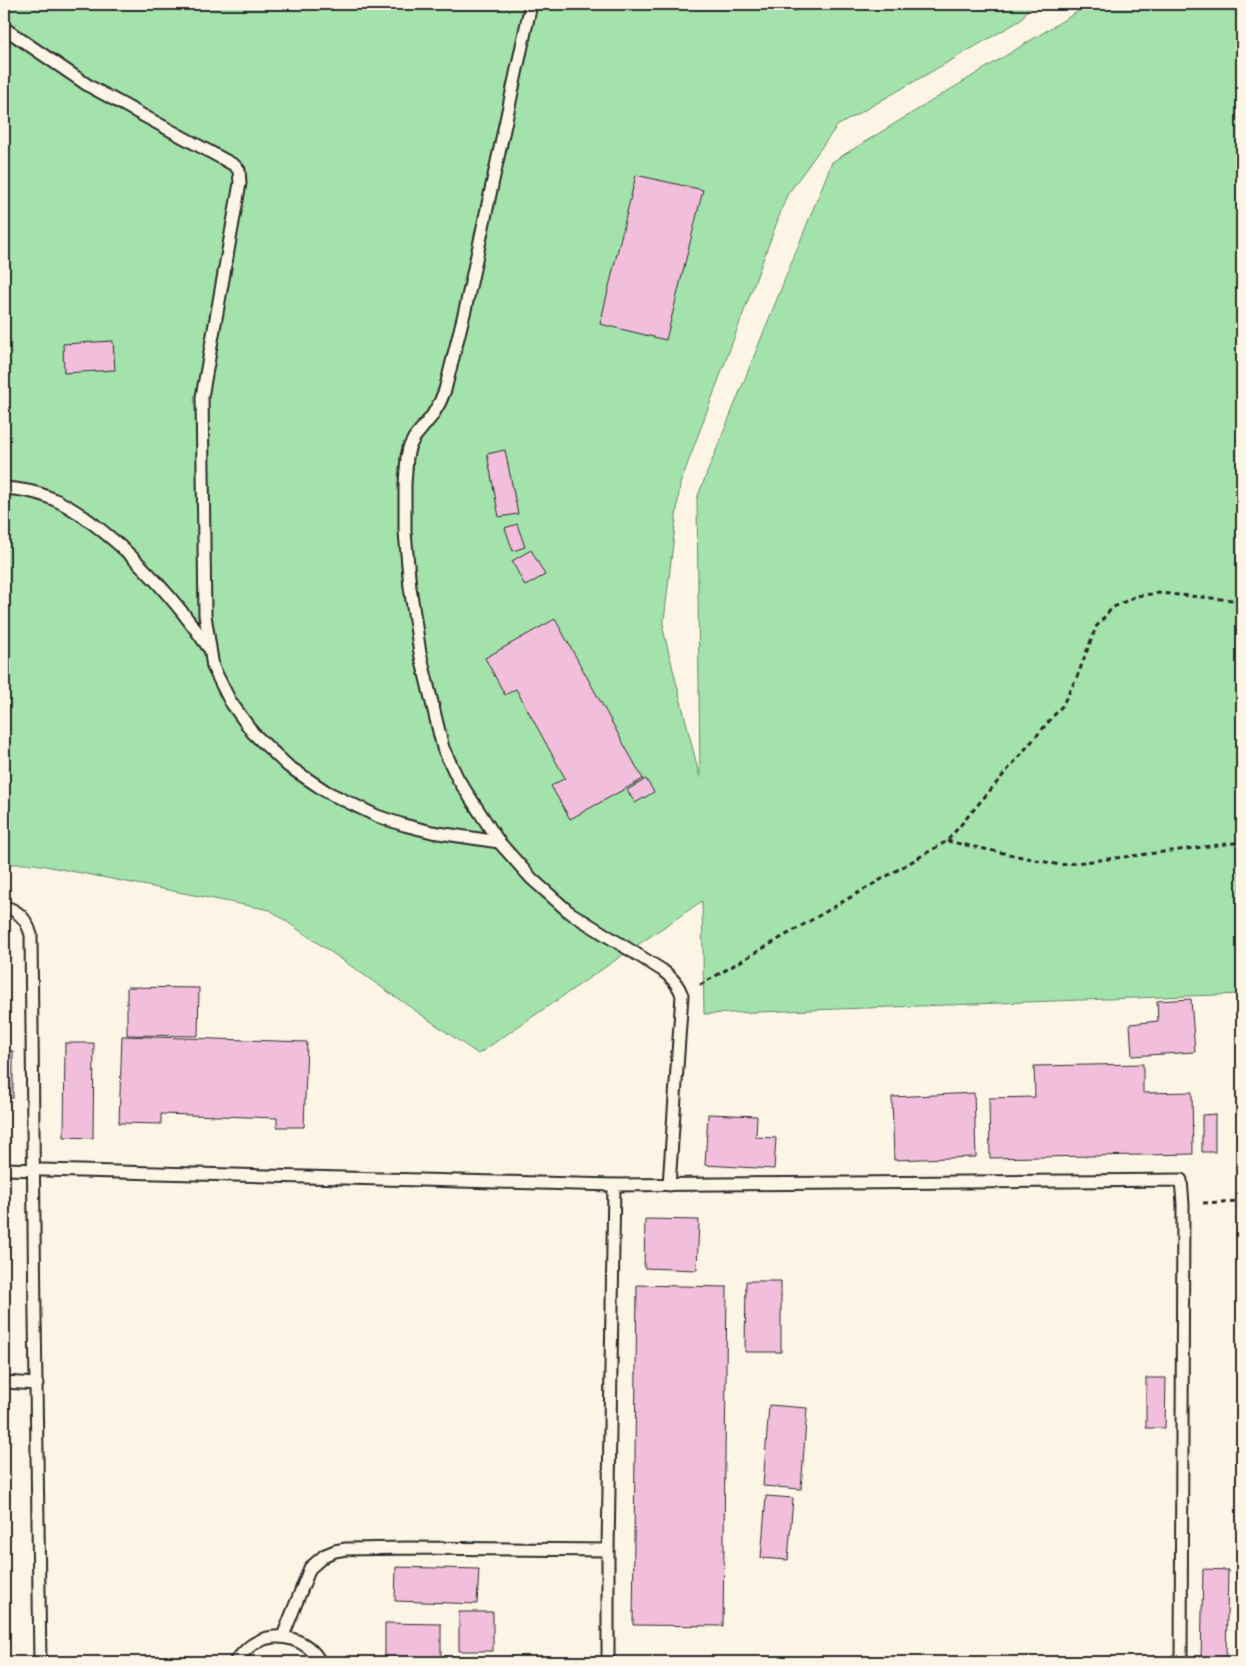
<svg xmlns="http://www.w3.org/2000/svg" width="1246" height="1666" font-family="Delius,sans-serif">
<rect width="100%" height="100%" fill="#fcf5e5"/>
<filter id="ink" filterUnits="userSpaceOnUse"><feTurbulence type="fractalNoise" baseFrequency=".02" numOctaves="2"/><feDisplacementMap in="SourceGraphic" scale="10" xChannelSelector="R" yChannelSelector="G"/><feConvolveMatrix kernelMatrix="1 2 1 2 8 2 1 2 1" color-interpolation-filters="sRGB"/></filter>
<g filter="url(#ink)">
<!-- green -->
<polygon fill="#a3e3ab" stroke="#67876b" points="4,4 1031,4 1021,20 837,126 787,195 680,484 663,629 700,778 697,498 832,162 1090,4 1242,4 1242,994 704,1014 702,901 478,1054 270,910 35,864 4,864"/>
<!-- building -->
<g fill="#f1bedc" stroke="#2b2b2b">
<polygon points="791,4 808,4 795,11"/>
<polygon points="636,175 703,190 666,340 600,324"/>
<polygon points="113,341 115,370 64,373 63,344"/>
<polygon points="505,450 518,514 499,517 487,454"/>
<polygon points="517,524 525,547 513,551 505,528"/>
<polygon points="531,550 545,575 525,586 512,561"/>
<polygon points="555,619 643,779 570,819 551,786 565,778 516,689 505,695 485,658"/>
<polygon points="646,779 654,792 635,803 627,790"/>
<polygon points="127,987 199,988 198,1036 127,1035"/>
<polygon points="1191,999 1195,1052 1132,1056 1130,1024 1158,1021 1157,1001"/>
<polygon points="122,1036 307,1042 304,1127 277,1127 277,1118 161,1114 161,1124 119,1123"/>
<polygon points="65,1043 94,1043 93,1138 64,1137"/>
<rect x="4" y="1051" width="9" height="47"/>
<polygon points="1143,1064 1143,1093 1192,1092 1193,1154 990,1158 989,1098 1035,1097 1034,1066"/>
<polygon points="974,1093 976,1157 894,1160 892,1097"/>
<polygon points="708,1114 757,1116 756,1137 776,1138 774,1169 705,1165"/>
<polygon points="1215,1114 1215,1152 1202,1152 1202,1115"/>
<polygon points="645,1219 699,1220 697,1270 644,1268"/>
<polygon points="746,1281 781,1281 781,1352 745,1352"/>
<polygon points="637,1285 727,1287 723,1626 633,1625"/>
<polygon points="1146,1378 1166,1378 1165,1428 1146,1428"/>
<polygon points="769,1405 807,1408 801,1489 763,1486"/>
<polygon points="4,1412 10,1418 4,1440"/>
<polygon points="766,1496 793,1498 788,1560 761,1558"/>
<polygon points="396,1567 479,1569 477,1604 395,1601"/>
<polygon points="1203,1569 1228,1570 1226,1660 1201,1660"/>
<rect x="459" y="1612" width="34" height="39"/>
<polygon points="385,1623 441,1624 441,1662 385,1662"/>
</g>
<g fill="none" stroke-linecap="round" stroke-linejoin="round">
<!-- service casing -->
<g stroke="#2b2b2b" stroke-width="15">
<g id="service">
<path d="M 531,4 L 466,306 L 445,390 L 440,402 L 432,416 L 414,438 L 409,448 L 407,457 L 405,484 L 405,532 L 410,587 L 420,653 L 443,748 L 458,779 L 499,842 L 532,879 L 569,912 L 662,970 C 672,977 678,984 682,995 L 669,1185"/>
<polyline points="4,28 89,86 234,165 239,170 240,183 202,397 205,615 213,667 230,701 253,733 288,766 327,792 377,816 404,825 432,832 499,842"/>
<path d="M 4,488 C 19,489 34,491 48,497 C 67,504 85,517 100,529 C 143,563 177,602 208,647"/>
<path d="M 4,907 C 19,910 27,920 31,935 C 32,1177 37,1420 40,1662"/>
<polyline points="4,1169 614,1185 1181,1180 1183,1204 1181,1662"/>
<polyline points="4,1382 37,1384"/>
<polyline points="283,1636 310,1568 325,1555 335,1551 346,1549 409,1548 608,1550"/>
<path d="M 235,1662 C 241,1655 247,1647 255,1643 C 278,1630 308,1639 320,1662"/>
<polyline points="608,1662 608,1550 614,1185"/>
</g>
</g>
<!-- path -->
<g stroke="#2b2b2b" stroke-width="3" stroke-dasharray="5 4" stroke-linecap="butt">
<polyline points="947,841 1060,865 1242,842"/>
<polyline points="700,985 947,841 1062,706 1077,677 1096,627 1112,608 1136,596 1159,593 1242,601"/>
<polyline points="1203,1203 1242,1201"/>
</g>
<!-- service -->
<use href="#service" stroke="#fcf5e5" stroke-width="11"/>
</g>
</g>
<!-- margin -->
<rect width="1246" height="1666" fill="none" stroke="#fcf5e5" stroke-width="20"/>
<rect x="10" y="10" width="1226" height="1646" fill="none" stroke="#2b2b2b" stroke-width="2" filter="url(#ink)"/>
</svg>
